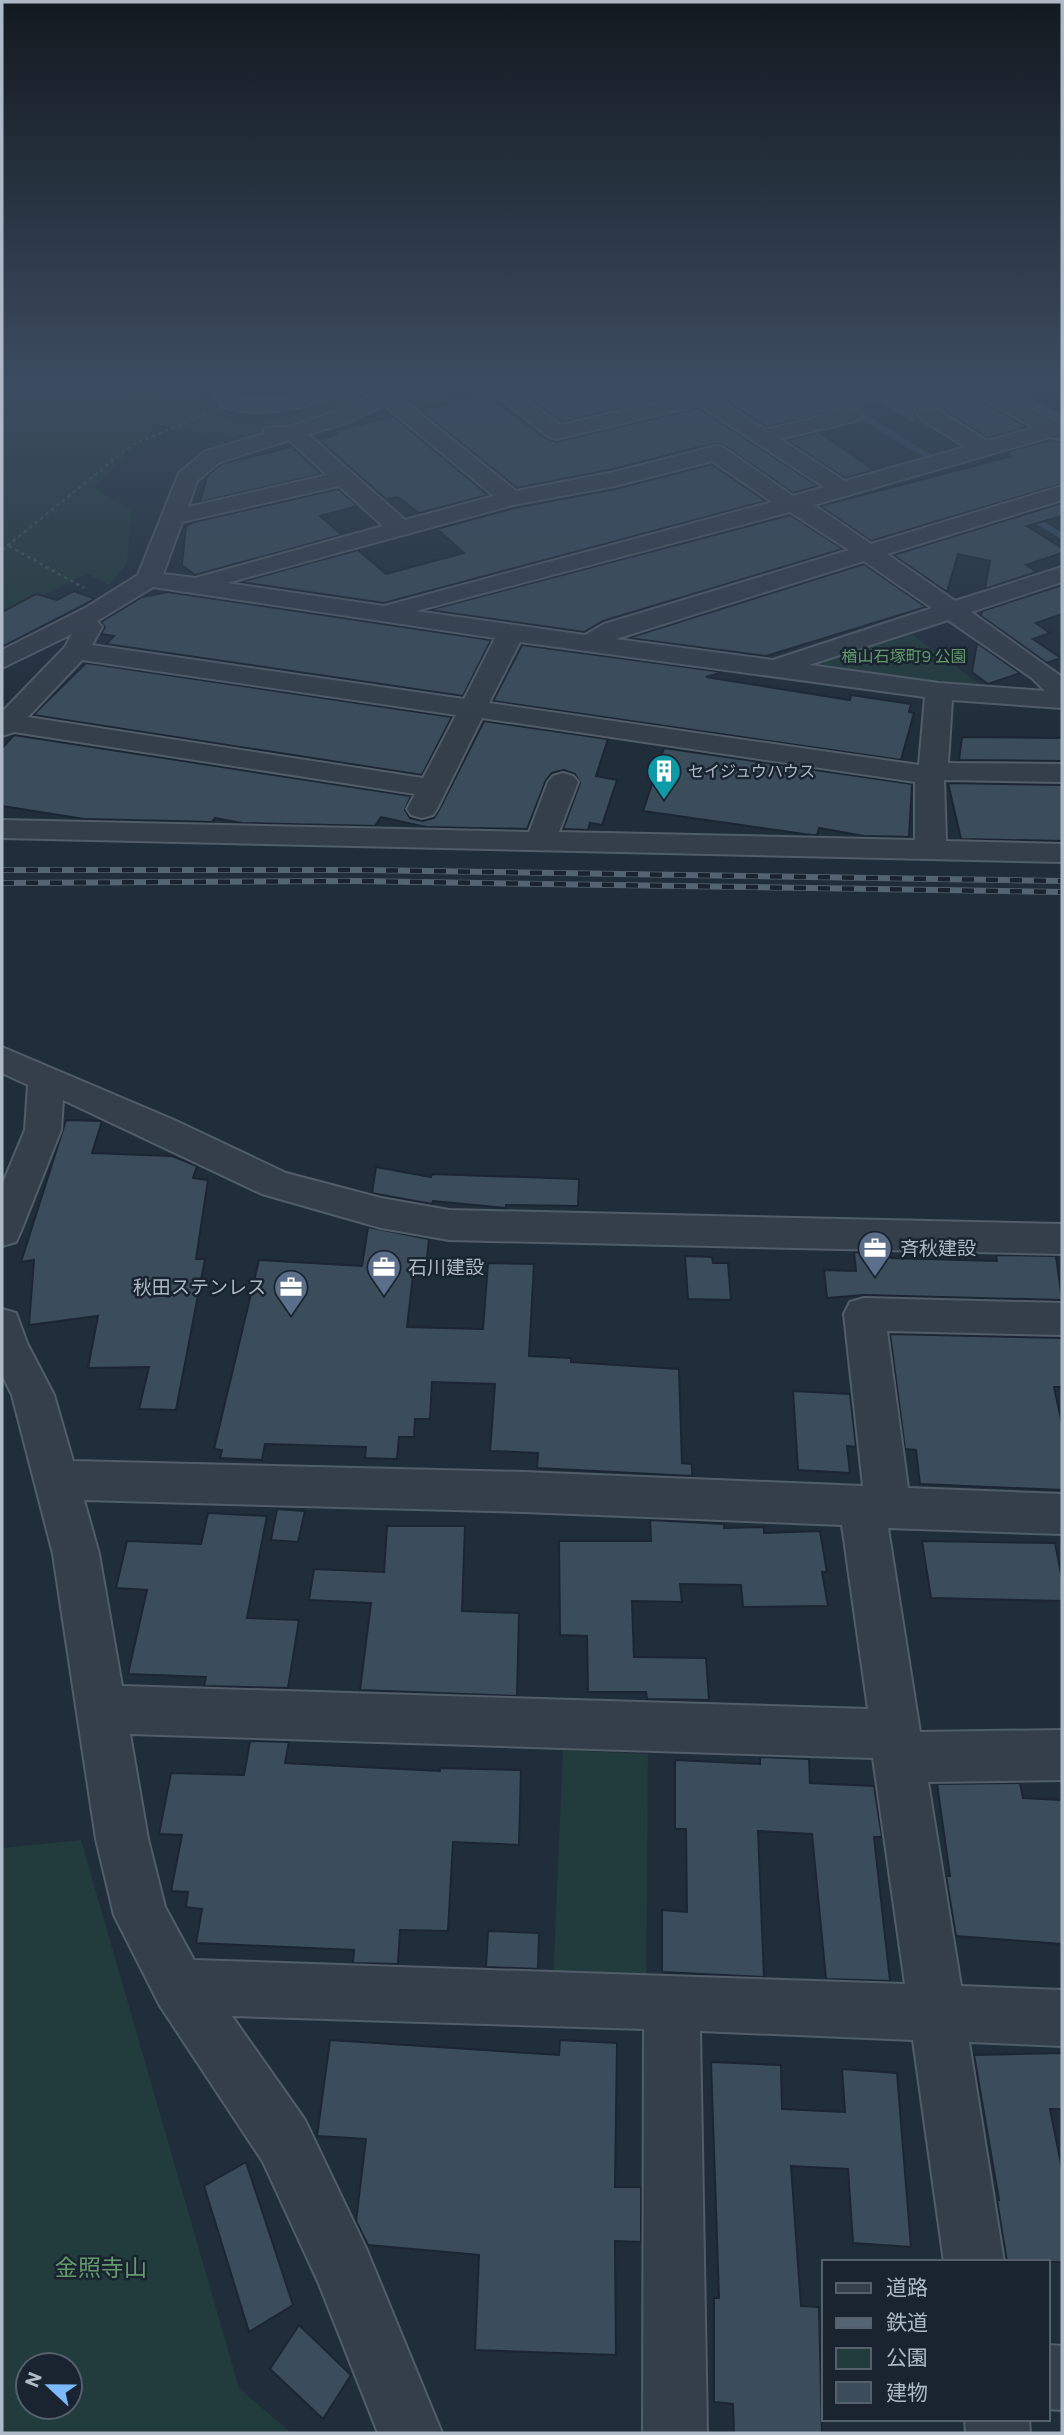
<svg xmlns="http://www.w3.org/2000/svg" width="1064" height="2435" font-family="Commissioner,'Noto Sans JP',sans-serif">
<rect width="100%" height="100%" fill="#202e3b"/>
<!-- green -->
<g fill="#223b3c" fill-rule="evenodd">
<polygon points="2,385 208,385 197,392 206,414 243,424 291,416 356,391 370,395 304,423 231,439 157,425 94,487 131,511 127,563 109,585 87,573 2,616"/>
<polygon points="434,388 462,411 429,420 408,403"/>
<polygon points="910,633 981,685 949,685 822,667 826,658"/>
<polygon points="563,1750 648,1754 646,1989 553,1984"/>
<path d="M 81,1840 L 239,2388 L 291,2433 L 2,2433 L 2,1848 ZM 70,2365 L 70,2407 L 28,2407 L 28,2365 Z"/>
</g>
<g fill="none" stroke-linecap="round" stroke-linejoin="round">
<!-- stream -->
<g stroke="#324a64" stroke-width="6">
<polyline points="999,385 1062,419"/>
<polyline points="837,401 931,458"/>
<polyline points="1029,516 1062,536"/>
</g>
</g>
<!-- building -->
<g fill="#3b4c5b" stroke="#1b2632" stroke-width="2">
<polygon points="564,385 723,385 562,422 523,394"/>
<polygon points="772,385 932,385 950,395 964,391 1027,427 987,438 938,407 919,408 916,415 920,421 913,423 877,402 766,427 726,401 767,392"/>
<polygon points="487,395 547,439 556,442 699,408 818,486 793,493 725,446 715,443 613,469 517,488 420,410"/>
<polygon points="393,416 488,495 419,513 398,497 386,499 319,440 337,434 334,431"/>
<polygon points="819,432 874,470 845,478 787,440"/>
<polygon points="1050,440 1062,442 1062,484 871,541 820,506 1012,456 1006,452"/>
<polygon points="292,447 322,474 200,502 207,476 221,464"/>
<polygon points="711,464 766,501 384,603 240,582 358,550 386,574 464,553 437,529 514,508 616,489"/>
<polygon points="338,489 358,506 320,516 342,535 195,575 182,565 186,526 194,522"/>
<polygon points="1062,503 1062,516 1027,526 1062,548 1062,553 1026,565 1037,572 985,589 990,561 958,554 947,592 893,555"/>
<polygon points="790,515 843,549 603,621 584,632 429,610"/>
<polygon points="864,564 926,607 766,656 628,638"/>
<polygon points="1059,586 1062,587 1062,614 1036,623 1050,633 1033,639 1061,658 1047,663 981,616 982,611"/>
<polygon points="74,591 95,599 2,647 2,612 36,594 57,600"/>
<polygon points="168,592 491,640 463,696 106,644 114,636 101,634 105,627 101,622 142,597"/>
<polygon points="977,643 1020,673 988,684 972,672"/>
<polygon points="522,645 723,672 706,677 850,700 851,695 911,704 909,712 914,713 901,760 493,701"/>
<polygon points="86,663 452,717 422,775 33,715"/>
<polygon points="484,721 608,739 596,776 617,780 602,825 590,823 588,830 563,829 580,783 575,774 564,770 552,773 546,780 527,829 426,827 381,817 375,826 242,823 215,818 212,822 84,819 2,806 2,748 14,735 411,796 405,810 410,818 423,821 434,818 439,810"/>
<polygon points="962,737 1062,738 1062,761 959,760"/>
<polygon points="664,748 912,784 909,837 864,836 819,828 817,835 811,835 643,811"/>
<polygon points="948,783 1062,785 1062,841 961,839"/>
<polygon points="66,1120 102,1121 92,1153 172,1156 197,1166 193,1178 208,1180 196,1259 205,1259 176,1410 139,1409 149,1367 88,1368 98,1316 29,1325 34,1260 21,1262"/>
<polygon points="376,1167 431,1177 432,1174 579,1179 578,1206 506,1205 506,1208 433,1201 432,1204 382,1195 372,1193"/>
<polygon points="368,1227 429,1239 426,1268 414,1267 407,1327 483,1329 488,1263 534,1264 529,1356 571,1358 571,1362 679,1369 682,1463 692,1464 692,1476 537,1468 538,1453 490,1451 495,1384 432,1382 430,1419 415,1419 414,1437 399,1437 397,1459 365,1458 366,1447 265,1444 262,1460 220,1458 222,1450 214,1449 259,1260 362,1266"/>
<polygon points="854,1252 890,1253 891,1258 997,1261 996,1255 1056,1256 1062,1300 864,1295 827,1298 824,1270 856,1271"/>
<polygon points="685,1256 712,1257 713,1263 728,1263 731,1300 688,1299"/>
<polygon points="890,1334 1062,1338 1062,1387 1054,1387 1062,1424 1062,1490 920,1484 916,1450 905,1449"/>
<polygon points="793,1391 850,1394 856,1447 847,1446 850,1473 798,1470"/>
<polygon points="277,1509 305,1511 298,1542 271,1540"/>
<polygon points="208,1513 267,1516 247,1618 299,1620 288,1688 204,1686 206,1677 128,1674 147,1590 116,1588 127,1541 201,1544"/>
<polygon points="650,1520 724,1524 724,1528 764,1527 764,1533 820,1531 827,1572 822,1572 828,1606 743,1607 741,1585 680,1584 682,1602 632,1601 634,1657 706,1658 709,1700 647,1699 646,1692 588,1692 587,1636 560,1635 559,1541 651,1541"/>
<polygon points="387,1526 465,1526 462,1611 519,1613 517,1696 360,1690 371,1603 309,1600 314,1569 384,1572"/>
<polygon points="922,1541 1055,1543 1062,1578 1062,1601 931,1598"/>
<polygon points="250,1741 289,1742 285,1763 440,1771 440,1768 521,1770 519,1845 453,1842 448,1931 400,1930 398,1964 353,1963 354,1950 196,1943 202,1909 186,1907 188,1892 171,1891 182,1835 159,1834 171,1773 244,1775"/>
<polygon points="760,1757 809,1759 810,1783 874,1786 882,1837 874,1837 890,1981 826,1979 812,1834 758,1831 764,1977 662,1972 662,1910 687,1912 686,1829 675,1829 675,1760 760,1764"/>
<polygon points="1020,1783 1023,1798 1062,1800 1062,1944 956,1936 946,1876 950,1876 937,1784"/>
<polygon points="488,1931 539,1933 538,1969 486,1967"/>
<polygon points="330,2040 559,2055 560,2040 617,2043 615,2187 641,2187 641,2242 615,2241 616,2355 475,2350 479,2255 368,2245 356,2221 366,2139 317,2136"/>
<polygon points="1062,2053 1062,2109 1050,2109 1062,2169 1062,2262 1007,2262 997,2200 999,2200 974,2055"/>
<polygon points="711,2062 781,2065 782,2109 845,2112 842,2069 897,2073 911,2247 853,2243 848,2169 791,2166 801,2306 819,2307 822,2433 734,2433 733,2404 714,2402 714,2298 719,2298"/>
<polygon points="246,2162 293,2305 249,2332 204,2186"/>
<polygon points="299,2325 351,2375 323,2419 270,2369"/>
</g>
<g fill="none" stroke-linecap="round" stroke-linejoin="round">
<!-- minor casing -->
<g stroke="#515d69" stroke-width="4">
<g id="minor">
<path d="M 218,385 L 239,385 L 235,391 L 238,398 C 255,400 272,402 289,398 C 316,393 323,383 354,385 L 351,389 C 308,408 269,419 223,407 L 214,390 Z"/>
<path d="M 358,385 L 376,385 L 386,389 L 395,385 L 422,385 L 419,389 L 401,398 L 516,491 L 614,472 L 716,446 L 724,448 L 793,496 L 824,487 L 699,405 L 557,439 L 549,437 L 483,385 L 506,385 L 561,425 L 733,385 L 769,385 L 766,389 L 720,400 L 765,430 L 851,409 L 859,410 L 862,415 L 859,420 L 780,439 L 845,481 L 966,447 L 921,419 L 918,414 L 921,409 L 937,409 L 987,441 L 1034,428 L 965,389 L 962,385 L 987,385 L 1062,425 L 1062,440 L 1050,437 L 814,505 L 871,544 L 1062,486 L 1062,500 L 887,554 L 955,601 L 1062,567 L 1062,582 L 971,612 L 1062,677 L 1062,708 L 952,700 L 948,763 L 1062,764 L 1062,782 L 944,780 L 946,841 L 1062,844 L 1062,862 L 2,838 L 2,820 L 529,832 L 548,782 L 553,776 L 563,773 L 573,776 L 578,782 L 559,832 L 915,840 L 915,782 L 482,718 L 437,809 L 433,815 L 422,818 L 411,815 L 407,809 L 415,794 L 14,732 L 2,736 L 2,712 L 65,647 L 72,634 L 2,668 L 2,650 L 87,607 L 138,575 L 179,473 L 204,452 L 263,434 L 265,428 L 292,426 L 331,413 L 369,397 L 356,388 ZM 384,405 L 494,496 L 405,520 L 308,434 L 347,423 ZM 289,440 L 327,475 L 188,507 L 197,481 L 220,462 ZM 712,461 L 772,502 L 384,606 L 227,583 L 513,505 L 615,486 ZM 339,486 L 383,526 L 195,578 L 163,574 L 182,522 ZM 790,512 L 849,550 L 604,624 L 585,635 L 416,611 ZM 864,561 L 932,608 L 773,660 L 616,639 ZM 153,587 L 495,638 L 464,699 L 92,645 L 102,627 L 97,621 ZM 948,620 L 1032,678 L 1045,691 L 939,683 L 809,665 ZM 520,642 L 925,697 L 919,765 L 489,703 ZM 82,660 L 456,715 L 423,778 L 28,717 Z"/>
<polygon points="2,1047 174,1120 286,1173 381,1198 449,1210 1062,1224 1062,1254 449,1240 381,1228 262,1194 63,1100 61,1130 21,1231 16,1242 2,1246 2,1185 25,1130 28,1085 2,1073"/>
<path d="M 864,1298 L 1062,1303 L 1062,1335 L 887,1331 L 908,1488 L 1062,1494 L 1062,1534 L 888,1528 L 920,1732 L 1062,1730 L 1062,1780 L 928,1782 L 961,1986 L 1062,1990 L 1062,2046 L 969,2042 L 1004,2262 L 944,2262 L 913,2040 L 700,2031 L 707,2433 L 643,2433 L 644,2029 L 232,2016 L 305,2120 L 366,2248 L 442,2433 L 378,2433 L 319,2284 L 263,2162 L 160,2006 L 114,1915 L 96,1839 L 53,1554 L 12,1395 L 2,1375 L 2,1309 L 16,1313 L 27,1343 L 54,1395 L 73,1461 L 524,1472 L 863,1486 L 844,1314 L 850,1302 ZM 84,1500 L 524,1512 L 842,1525 L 868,1709 L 122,1686 L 99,1554 ZM 130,1734 L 873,1758 L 905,1984 L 194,1960 L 165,1907 L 148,1839 Z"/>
<polygon points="1048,2345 1062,2346 1062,2410 1048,2409"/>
<polygon points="965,2419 1029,2419 1030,2433 966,2433"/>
</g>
</g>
<!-- path -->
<g stroke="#405859" stroke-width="2.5" stroke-dasharray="3.5 3.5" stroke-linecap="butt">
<polyline points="53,385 63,385"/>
<polyline points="137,385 135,393 193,385"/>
<polyline points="9,546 84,588"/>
<polyline points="2,550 132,445 207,413"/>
</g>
<!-- minor -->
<use href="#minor" fill="#343f4b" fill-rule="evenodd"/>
<!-- rail casing -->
<g stroke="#556473" stroke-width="6">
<g id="rail">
<polyline points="2,870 361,870 1062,881"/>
<polyline points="2,883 355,881 1062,892"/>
</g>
</g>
<!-- rail -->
<use href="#rail" stroke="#192430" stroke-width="4.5" stroke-dasharray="12" stroke-linecap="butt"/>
</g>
<!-- sky -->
<linearGradient id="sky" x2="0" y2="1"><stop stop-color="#121920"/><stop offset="0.53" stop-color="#3c4c60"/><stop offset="1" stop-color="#3c4c60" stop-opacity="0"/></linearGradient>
<rect width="1064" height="726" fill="url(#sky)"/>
<!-- icons -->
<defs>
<g id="building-pin" transform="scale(1.75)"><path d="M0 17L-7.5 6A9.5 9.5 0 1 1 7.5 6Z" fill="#0f9aa8" stroke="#192430"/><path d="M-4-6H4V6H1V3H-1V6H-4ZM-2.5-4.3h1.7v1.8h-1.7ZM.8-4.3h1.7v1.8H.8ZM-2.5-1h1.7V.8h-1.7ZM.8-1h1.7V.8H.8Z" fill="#fff"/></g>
<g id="office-pin" transform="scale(1.75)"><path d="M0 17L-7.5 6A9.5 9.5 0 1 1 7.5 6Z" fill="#5c6f8a" stroke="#192430"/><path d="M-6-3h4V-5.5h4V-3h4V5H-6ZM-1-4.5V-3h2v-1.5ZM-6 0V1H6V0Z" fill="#fff"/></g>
</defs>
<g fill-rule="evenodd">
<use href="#building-pin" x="664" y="771"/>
<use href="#office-pin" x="875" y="1248"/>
<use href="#office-pin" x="384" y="1267"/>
<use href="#office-pin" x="291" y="1287"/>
</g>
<g text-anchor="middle" stroke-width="5" stroke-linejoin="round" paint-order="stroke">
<!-- far-park labels -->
<g font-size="16" fill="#649a6c" stroke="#192430">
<text x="904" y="662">楢山石塚町9 公園</text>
</g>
<!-- far-poi labels -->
<g font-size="16" fill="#aebac7" stroke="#192430" text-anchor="start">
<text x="688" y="777">セイジュウハウス</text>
</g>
<!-- poi labels -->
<g font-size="19" fill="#aebac7" stroke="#192430" text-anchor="start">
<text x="900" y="1255">斉秋建設</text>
<text x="408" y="1274">石川建設</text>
<text x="266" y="1294" text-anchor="end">秋田ステンレス</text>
</g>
<!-- near-park labels -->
<g font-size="23" fill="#649a6c" stroke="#192430">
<text x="101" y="2276">金照寺山</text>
</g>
</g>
<!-- border -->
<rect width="1064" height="2435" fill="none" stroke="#aebac7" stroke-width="7"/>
<!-- legend -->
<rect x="822" y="2260" width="228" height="161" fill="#192430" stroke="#55606c" stroke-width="2"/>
<rect x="836" y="2283" width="35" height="10" fill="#343f4b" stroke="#55606c" stroke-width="2"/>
<text x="886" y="2295" font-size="21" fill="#aebac7">道路</text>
<rect x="836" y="2318" width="35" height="10" fill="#556473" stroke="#55606c" stroke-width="2"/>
<text x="886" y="2330" font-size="21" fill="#aebac7">鉄道</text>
<rect x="836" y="2348" width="35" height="21" fill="#223b3c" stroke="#55606c" stroke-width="2"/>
<text x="886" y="2365" font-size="21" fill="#aebac7">公園</text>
<rect x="836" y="2382" width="35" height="21" fill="#3b4c5b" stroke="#55606c" stroke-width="2"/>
<text x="886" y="2400" font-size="21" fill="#aebac7">建物</text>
<!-- north arrow -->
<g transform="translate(49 2386) rotate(292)"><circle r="33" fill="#192430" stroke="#55606c" stroke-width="2"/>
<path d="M0-5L12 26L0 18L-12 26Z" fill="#7cb9ff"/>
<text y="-10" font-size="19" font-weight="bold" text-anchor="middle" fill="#aebac7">N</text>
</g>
</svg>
